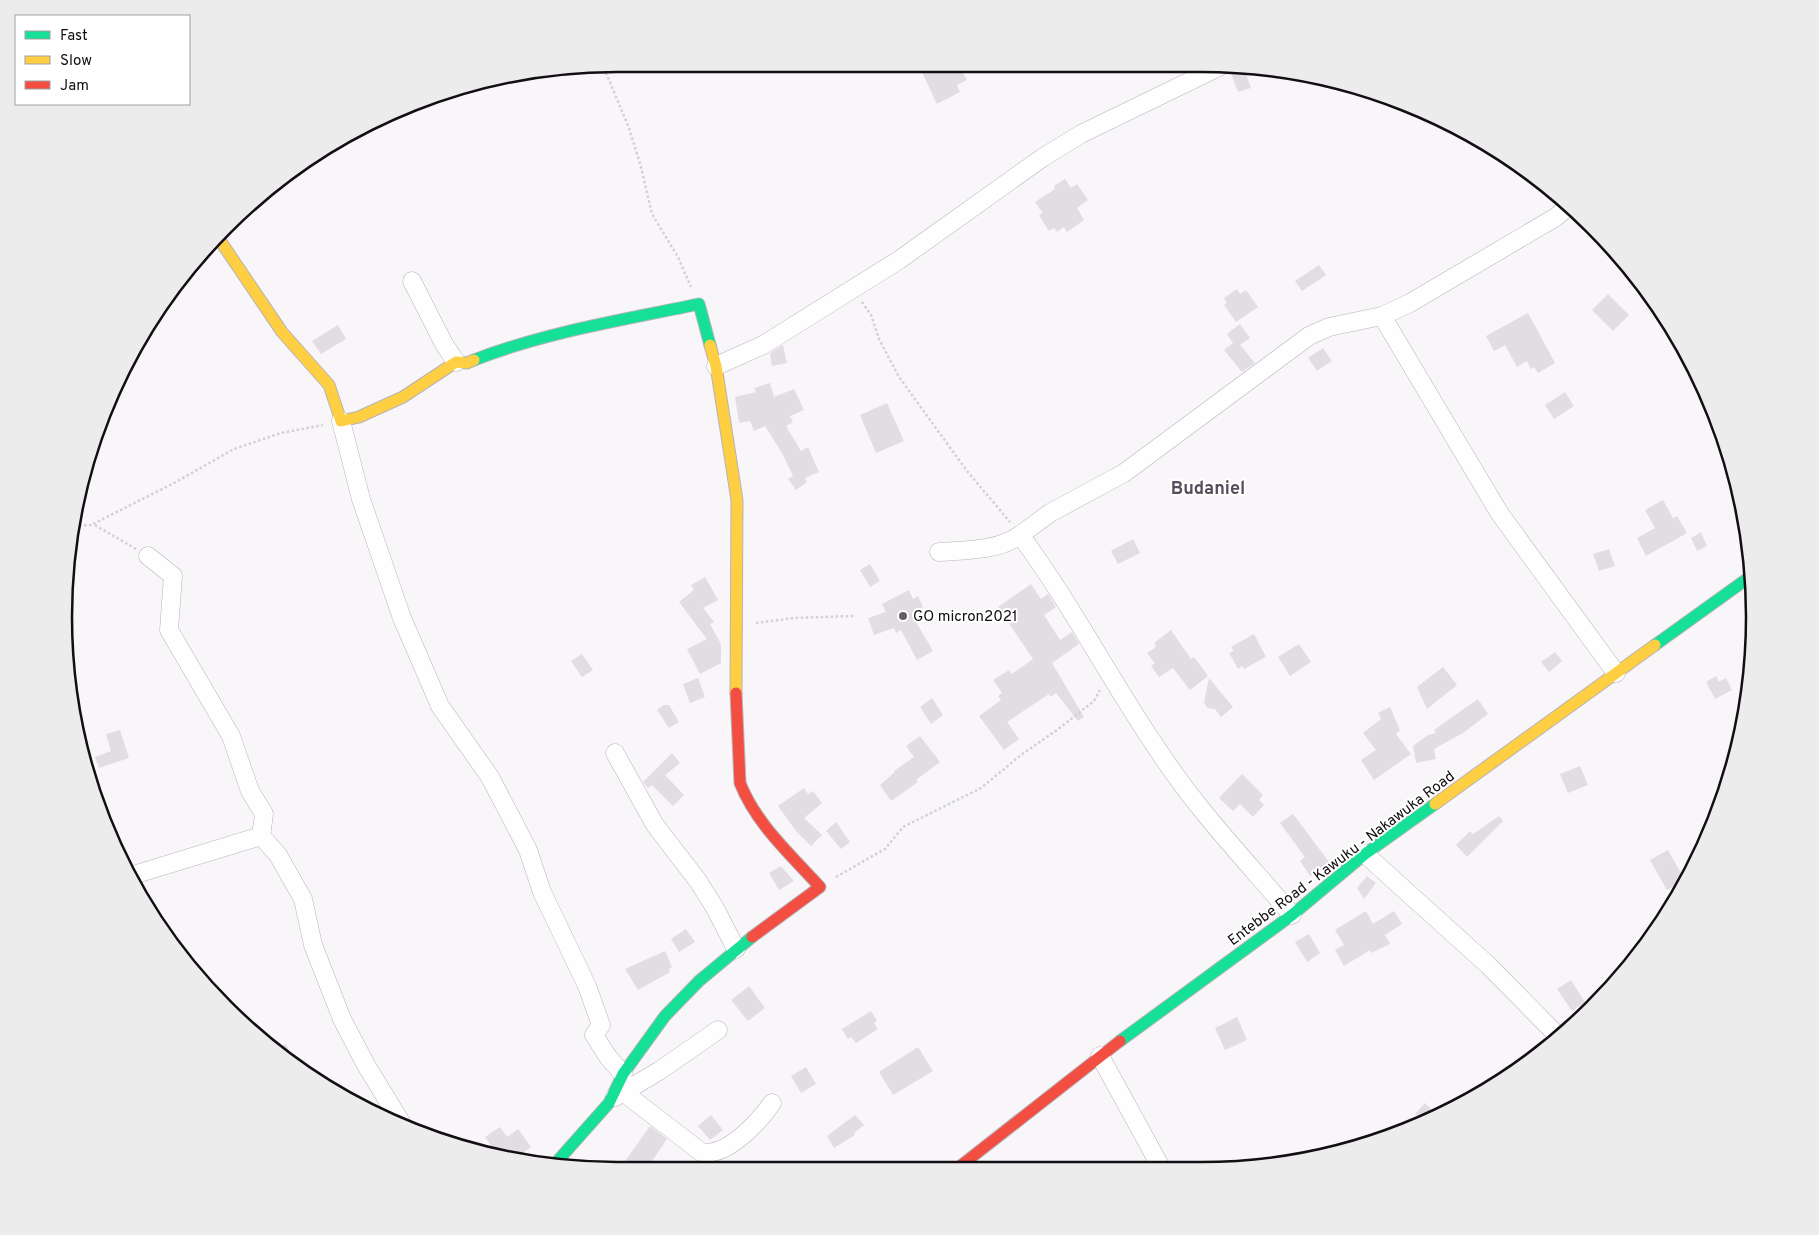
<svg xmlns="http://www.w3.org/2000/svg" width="1819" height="1235" font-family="Overpass,sans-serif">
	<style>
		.building { fill: #e1dde2 }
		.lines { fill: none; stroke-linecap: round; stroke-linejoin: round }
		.street-casing { stroke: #b7b3b9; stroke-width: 19 }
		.fast-casing { stroke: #b7b3b9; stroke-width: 13 }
		.slow-casing { stroke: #b7b3b9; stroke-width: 13 }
		.jam-casing { stroke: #b7b3b9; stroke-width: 13 }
		.path { stroke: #d2d1d2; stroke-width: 2.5; stroke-dasharray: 2.5 2.5; stroke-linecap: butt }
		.street { stroke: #fefefe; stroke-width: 18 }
		.fast { stroke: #16e098; stroke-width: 11 }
		.slow { stroke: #ffcf43; stroke-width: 11 }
		.jam { stroke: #f24e42; stroke-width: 11 }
		.poi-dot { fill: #645f64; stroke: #fff; stroke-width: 2 }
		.labels { text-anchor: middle; stroke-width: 4; stroke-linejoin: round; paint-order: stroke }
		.poi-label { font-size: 15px; fill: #130d14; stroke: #fff; text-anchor: start }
		.street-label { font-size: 15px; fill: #130d14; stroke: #fff }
		.quarter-label { font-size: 18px; font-weight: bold; fill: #584b5c; stroke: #fff }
		.rim { fill: none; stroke: #130d14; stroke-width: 2.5 }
	</style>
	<rect width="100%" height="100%" fill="#f9f6fa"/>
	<g class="building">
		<path d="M919,66H959L967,80L957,85L960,92L937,104Z"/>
		<path d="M1244,69L1251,88L1238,92L1231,74Z"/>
		<path d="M1065,179L1071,188L1077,184L1088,200L1077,208L1084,220L1067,232L1064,227L1057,232L1054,228L1049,231L1039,215L1043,213L1035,202L1055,189L1054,186Z"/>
		<path d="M1319,265L1326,275L1302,291L1295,281Z"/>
		<path d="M1237,289L1240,294L1246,290L1258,307L1236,322L1224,305L1227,303L1224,298Z"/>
		<path d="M1608,294L1629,315L1613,331L1592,310Z"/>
		<path d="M1528,313L1555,363L1538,373L1534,367L1531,369L1527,361L1517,367L1505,345L1494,351L1486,336Z"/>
		<path d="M1240,324L1250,338L1240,345L1255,363L1242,372L1224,350L1233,343L1227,334Z"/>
		<path d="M338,325L346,339L321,354L312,341Z"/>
		<path d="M783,345L787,363L772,366L770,353Z"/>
		<path d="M1323,348L1332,361L1317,371L1308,358Z"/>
		<path d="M770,383L774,397L794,389L804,410L790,416L793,422L786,426L801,451L808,447L819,472L805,478L807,482L796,490L788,479L793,476L782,453L765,426L754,431L750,421L739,423L735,397L756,392L754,388Z"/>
		<path d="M1565,392L1574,406L1554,419L1545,405Z"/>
		<path d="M887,403L904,441L876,453L860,415Z"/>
		<path d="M1663,500L1673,518L1677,516L1687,533L1646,556L1637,538L1655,528L1645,510Z"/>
		<path d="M1701,532L1707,546L1697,551L1691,538Z"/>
		<path d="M1133,539L1140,553L1118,564L1111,551Z"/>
		<path d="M1609,549L1615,566L1599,571L1593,554Z"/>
		<path d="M870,564L880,581L870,587L860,570Z"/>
		<path d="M705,577L718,600L703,608L714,622L710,624L721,644V663L700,674L687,649L707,639L679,602L694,590L691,585Z"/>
		<path d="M1031,584L1041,599L1048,594L1056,607L1044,615L1060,640L1072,632L1079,644L1052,663L1084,717L1078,721L1056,693L1050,697L1049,694L1007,722L1019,739L1004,750L979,716L1001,700L998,696L1002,693L993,680L1009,670L1012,674L1033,659L998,607Z"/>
		<path d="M909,590L913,599L918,596L923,607L915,611L920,620L916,622L933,651L917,660L901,630L896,633L894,628L874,635L868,618L886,612L882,604Z"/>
		<path d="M1171,630L1191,659L1194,657L1208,676L1190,690L1173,668L1159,677L1151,666L1155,663L1147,653L1156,647L1154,643Z"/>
		<path d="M1254,634L1266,657L1244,669L1242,666L1238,669L1229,653L1234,651L1231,647Z"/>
		<path d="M1299,644L1311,662L1290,676L1278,657Z"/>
		<path d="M1555,652L1562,661L1549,672L1541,662Z"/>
		<path d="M582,654L593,670L582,677L571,661Z"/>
		<path d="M1443,667L1457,685L1427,709L1417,687Z"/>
		<path d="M1716,676L1719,682L1726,678L1732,690L1715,699L1706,682Z"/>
		<path d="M698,678L705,697L690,703L683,684Z"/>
		<path d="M1209,678L1233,707L1221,717L1215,709L1207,708L1204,702Z"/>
		<path d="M932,698L943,715L931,724L920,707Z"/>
		<path d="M1478,699L1488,714L1463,733L1434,749L1436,759L1416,763L1413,746L1428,735L1436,733L1434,730Z"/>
		<path d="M664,705H669L679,722L669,728L657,710Z"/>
		<path d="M1390,707L1400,730L1396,734L1411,754L1374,780L1361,760L1376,750L1363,733L1381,719L1378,713Z"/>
		<path d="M120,730L129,758L99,768L95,757L111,751L106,734Z"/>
		<path d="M920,736L940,762L916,780L918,782L891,801L880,785L895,772L894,771L914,757L906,746Z"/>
		<path d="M672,753L680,763L665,775L684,795L673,806L652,785L648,788L643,782Z"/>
		<path d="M1580,766L1588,785L1568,793L1560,774Z"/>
		<path d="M1242,774L1263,795L1259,800L1264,805L1253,817L1240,804L1233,811L1219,798Z"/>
		<path d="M804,788L808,794L813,791L822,803L804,818L822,835L811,846L796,831L778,806Z"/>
		<path d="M1293,814L1329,862L1310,876L1300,861L1305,857L1280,823Z"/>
		<path d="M1499,816L1503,821L1467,857L1456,845L1470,831L1473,834Z"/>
		<path d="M836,822L850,842L841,849L826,831Z"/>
		<path d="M1668,850L1685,880L1667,890L1650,860Z"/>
		<path d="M781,866L794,881L779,890L769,873Z"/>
		<path d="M1367,876L1376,883L1364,899L1357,888Z"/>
		<path d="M1366,911L1373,924L1394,911L1402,924L1385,935L1390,944L1371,953L1370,950L1344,966L1335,950L1344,945L1335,930Z"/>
		<path d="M686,929L695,942L679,952L671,939Z"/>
		<path d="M1309,934L1320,953L1307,962L1295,942Z"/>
		<path d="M665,951L672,967L669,969L670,972L638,990L625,969Z"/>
		<path d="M1571,980L1585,1002L1572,1011L1557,989Z"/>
		<path d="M749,986L765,1008L748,1021L731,1000Z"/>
		<path d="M871,1011L877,1021L874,1023L878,1029L856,1043L851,1037L848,1039L842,1029Z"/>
		<path d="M1237,1017L1247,1040L1225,1050L1215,1028Z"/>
		<path d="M286,1044L296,1067L272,1050Z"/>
		<path d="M918,1047L933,1071L893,1095L879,1072Z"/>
		<path d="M806,1067L816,1084L801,1093L791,1076Z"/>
		<path d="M1425,1103L1438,1116L1424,1123L1415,1114Z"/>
		<path d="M711,1115L723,1130L710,1140L698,1126Z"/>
		<path d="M855,1115L864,1125L854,1133L855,1135L834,1148L827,1136Z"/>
		<path d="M650,1126L667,1139L645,1171H618Z"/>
		<path d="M500,1127L507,1137L518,1129L531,1147L520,1155L525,1162L510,1161L485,1152L492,1147L485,1137Z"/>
	</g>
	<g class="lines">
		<g class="street-casing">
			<g id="street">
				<path d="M412,281L444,344L456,362"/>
				<path d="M1382,316L1500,514L1616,673"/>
				<path d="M716,366L763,345L899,260L1042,158L1081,134L1221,66"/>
				<path d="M341,421L361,499L402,618L440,706L490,777L528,850L542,892L587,986L601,1025L594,1035L608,1057L623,1074"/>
				<path d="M1020,535L1050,513L1124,473L1309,336L1329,327L1382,316L1410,303L1556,217L1569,206"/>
				<path d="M939,552C966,550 998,551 1020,535C1073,606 1112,684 1162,756C1200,813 1248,863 1292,915"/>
				<path d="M148,556L173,576L169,630L231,736L250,791L264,814L261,836L278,855L303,899L313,945L342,1019L366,1065L402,1124"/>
				<path d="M615,753L655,825L698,881L715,908L736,949"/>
				<path d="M1365,854L1489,966L1559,1037"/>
				<path d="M130,876L261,836"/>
				<path d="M1100,1056L1163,1171"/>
				<path d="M623,1092L701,1152C726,1158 759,1122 772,1103"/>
				<path d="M615,1097L659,1071L718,1030"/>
			</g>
		</g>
		<g class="fast-casing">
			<g id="fast">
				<path d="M474,360C546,332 623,320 699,304L710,345"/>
				<path d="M1655,645L1751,576"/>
				<path d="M1120,1041L1292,915L1365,854L1435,804"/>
				<path d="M554,1165L609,1103L623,1074L665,1016L699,981L752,937"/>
			</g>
		</g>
		<g class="slow-casing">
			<g id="slow">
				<path d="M217,236L282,332L329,385L341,421L359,417L403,397L456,362L467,363L474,360"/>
				<path d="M710,345L716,366L737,500L736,693"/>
				<path d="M1435,804L1655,645"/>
			</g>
		</g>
		<g class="jam-casing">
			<g id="jam">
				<path d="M736,693L740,783C756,824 791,855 820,887L752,937"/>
				<path d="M954,1171L1120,1041"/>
			</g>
		</g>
		<g class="path">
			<path d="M604,68L629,128L641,167L652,214L678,257L691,287"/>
			<path d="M862,302L871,315L879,339L899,377L967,471L1010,522"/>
			<path d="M74,526L93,525"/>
			<path d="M136,549L93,524L174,483L234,449L281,433L323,425"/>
			<path d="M756,623L794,618L854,616"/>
			<path d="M836,877L885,849L903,827L981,788L1021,755L1057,730L1094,701L1100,690"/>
		</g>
		<use href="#street" class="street"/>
		<use href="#fast" class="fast"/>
		<use href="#slow" class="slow"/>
		<use href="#jam" class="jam"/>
	</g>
	<circle class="poi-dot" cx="903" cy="616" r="5"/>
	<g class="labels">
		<g class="poi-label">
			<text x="913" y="621">GO micron2021</text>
		</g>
		<g class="street-label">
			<text transform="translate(1341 858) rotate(-37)" y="5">Entebbe Road - Kawuku - Nakawuka Road</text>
		</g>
		<g class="quarter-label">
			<text x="1208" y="494">Budaniel</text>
		</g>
	</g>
	<path d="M0 0H1819V1235H0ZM617 72H1201A545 545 0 0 1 1746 617V617A545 545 0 0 1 1201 1162H617A545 545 0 0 1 72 617V617A545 545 0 0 1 617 72Z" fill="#ececec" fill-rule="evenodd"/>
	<path class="rim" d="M617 72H1201A545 545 0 0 1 1746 617V617A545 545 0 0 1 1201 1162H617A545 545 0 0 1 72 617V617A545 545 0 0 1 617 72Z"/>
	<rect x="15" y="15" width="175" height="90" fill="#ffffff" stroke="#a19ea1"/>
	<rect x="25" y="31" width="25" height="8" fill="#16e098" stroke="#a19ea1"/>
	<text x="60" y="40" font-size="15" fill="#130d14">Fast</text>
	<rect x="25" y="56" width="25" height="8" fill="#ffcf43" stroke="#a19ea1"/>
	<text x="60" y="65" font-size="15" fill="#130d14">Slow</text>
	<rect x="25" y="81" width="25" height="8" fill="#f24e42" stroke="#a19ea1"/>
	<text x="60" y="90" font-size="15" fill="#130d14">Jam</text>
</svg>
